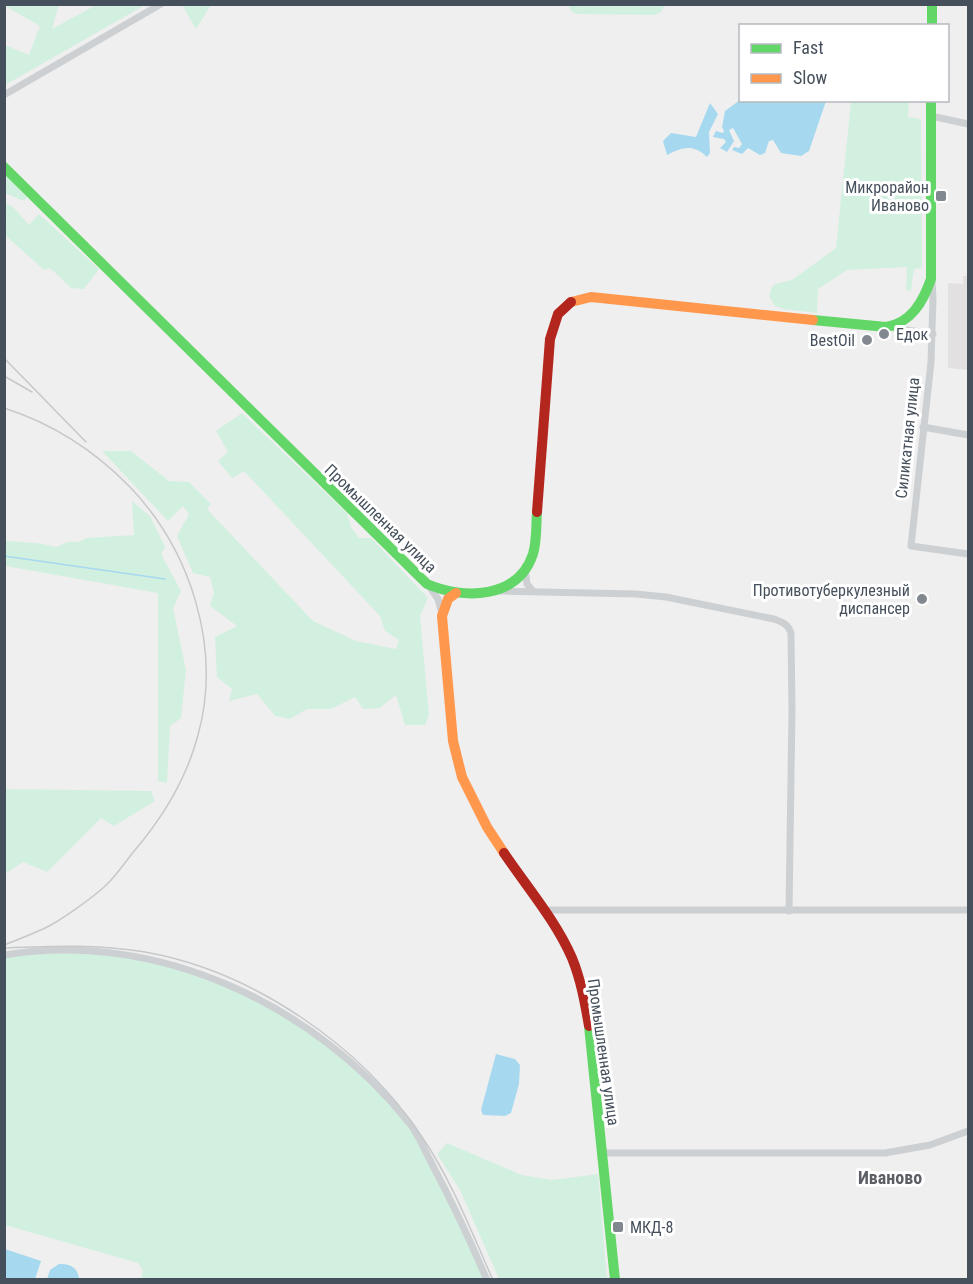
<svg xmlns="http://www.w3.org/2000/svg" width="973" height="1284" font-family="'Roboto Condensed',sans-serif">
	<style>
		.education { fill: #e2e0e1 }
		.green { fill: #d2f0e0 }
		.water { fill: #a6d9ef }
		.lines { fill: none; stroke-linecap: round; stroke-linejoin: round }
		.stream { stroke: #a6d9ef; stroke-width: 1.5 }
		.street { stroke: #cdd0d3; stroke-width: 7 }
		.fast { stroke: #63d668; stroke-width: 10 }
		.slow { stroke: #ff974d; stroke-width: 10 }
		.jam { stroke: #b3261e; stroke-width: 10 }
		.rail { stroke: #c6c8ca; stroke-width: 1.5 }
		.poi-dot { fill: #82888f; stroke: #fff; stroke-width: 2 }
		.labels { text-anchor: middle; stroke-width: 6; stroke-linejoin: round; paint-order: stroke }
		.poi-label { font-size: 16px; fill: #46505c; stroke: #fff; text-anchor: end }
		.street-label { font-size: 16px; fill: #46505c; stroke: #fff }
		.neighbourhood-label { font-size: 18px; font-weight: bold; fill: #5b5e64; stroke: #fff }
	</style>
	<rect width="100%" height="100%" fill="#f0efef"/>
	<path class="education" d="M963,276H968V370L948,368V283L963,284Z"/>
	<g class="green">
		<path d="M5,4L59,5L52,29L96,5H145L5,85V45L29,55L40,26L5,6Z"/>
		<path d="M182,5H211L196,29Z"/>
		<path d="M568,5H665L661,12L654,15L577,14L572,12Z"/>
		<path d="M851,101H909L908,117L921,119L922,268L914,269L911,291L906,290L907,267L847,270L818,289L817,313L783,309L775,306L769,296L772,287L775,284L792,280L836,248Z"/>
		<path d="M4,174L27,197L24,201L5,193Z"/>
		<path d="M5,203L13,207L29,225L39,214L99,269L84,289L71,288L50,268L44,270L5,235V224L7,217L5,216Z"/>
		<path d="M242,413L347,513L351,527L359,538H371L428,598L420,616L429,715L425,725H405L396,695L380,708L363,709L355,697L331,709H307L290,719L275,716L257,694L229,701L232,689L217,677L215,637L237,626L210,606L214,593L210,577L193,573L177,536L189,514L183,506L168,521L102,451H131L169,481L189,482L211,504L207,509L313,621L356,641L396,649L399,640L385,631L380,616L244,471L232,478L218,461L228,452L216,431Z"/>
		<path d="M132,501L150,516L165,547L161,554L181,591L173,608L186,670L181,718L170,726L167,783L158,781V593L5,566V541L37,543L57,547L67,542H78L87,538L134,535Z"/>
		<path d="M5,789L151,791L155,801L114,826L101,818L47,872L23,862L5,874Z"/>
		<path d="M55,950L119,954L179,967L254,996L348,1059L412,1126L487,1279H141L143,1271L138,1263L5,1225V955Z"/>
		<path d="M447,1143L522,1175L552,1180L598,1174L607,1279H499L460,1190L437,1154Z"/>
	</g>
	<g class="water">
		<path d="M740,100L826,101L809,151L801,156L781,153L773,140L769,141L765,153L760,155L748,148L742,154L732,150L734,147L739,148L742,144L733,128L729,130L734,141L727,152L720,148L726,142L724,139L713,137L716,131L723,133L724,131L722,127L725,111Z"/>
		<path d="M710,103L718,114L709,132L710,153L707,157C693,144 683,147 667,155L663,141L671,133L696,137Z"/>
		<path d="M496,1054L515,1059L520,1065L519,1084L511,1113L505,1116L483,1115L481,1110Z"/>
		<path d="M5,1249L41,1261L35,1279H5Z"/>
		<path d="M59,1264C70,1263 78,1268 79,1279H47L50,1270Z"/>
	</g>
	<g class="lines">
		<path class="stream" d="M4,556L165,579"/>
		<g class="street">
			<path d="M4,95L161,4"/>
			<path d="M931,116L968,124"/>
			<path d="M932,281L933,298L931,362L911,546L968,554"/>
			<path d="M894,328L933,334"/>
			<path d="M923,427L968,435"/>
			<path d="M525,569L527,584L533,591"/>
			<path d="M429,586L438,599L442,614"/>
			<path d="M501,591L636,594L666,597L774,619C782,622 788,624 791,633L792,710L789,911"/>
			<path d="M544,910H968"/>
			<path d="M4,955C157,929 317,1006 410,1124C419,1136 425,1151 432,1164C452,1202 470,1240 487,1280"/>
			<path d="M602,1153H885L930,1145L968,1131"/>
		</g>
		<g class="fast">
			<path d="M932,4V26"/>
			<path d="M4,167L427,584C464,600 518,599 533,554C537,541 536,525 537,512"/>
			<path d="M813,320L886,327C911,323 923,302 931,279V100"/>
			<path d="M589,1026L615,1280"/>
		</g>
		<g class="slow">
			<path d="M571,302L591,297L813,320"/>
			<path d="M456,593L448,599L442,616L453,741L462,777L487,827L504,853"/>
		</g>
		<g class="jam">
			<path d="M537,512L550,339L558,314L571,302"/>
			<path d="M504,853C527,887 556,921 572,958C581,980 585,1003 589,1026"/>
		</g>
		<g class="rail">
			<path d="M4,358L86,442"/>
			<path d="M4,376L32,392"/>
			<path d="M4,408C54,424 94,450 130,487C191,551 222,648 198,735C187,777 163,817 135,850C125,862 115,878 103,888C89,900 59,922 43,929C30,935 17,940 4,945"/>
			<path d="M4,948C52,946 98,944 145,952C253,971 362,1046 422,1137C452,1181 471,1231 493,1280"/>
		</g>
	</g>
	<g class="poi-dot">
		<rect x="935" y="190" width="12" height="12" rx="3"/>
		<circle cx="884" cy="334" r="6"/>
		<circle cx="867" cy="340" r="6"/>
		<circle cx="922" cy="599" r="6"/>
		<rect x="612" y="1221" width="12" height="12" rx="3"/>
	</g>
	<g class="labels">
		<g class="poi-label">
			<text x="929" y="193">Микрорайон<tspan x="929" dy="18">Иваново</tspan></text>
			<text x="896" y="340" text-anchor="start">Едок</text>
			<text x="855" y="346">BestOil</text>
			<text x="910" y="596">Противотуберкулезный<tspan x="910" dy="18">диспансер</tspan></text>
			<text x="630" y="1233" text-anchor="start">МКД-8</text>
		</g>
		<g class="street-label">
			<text transform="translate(907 438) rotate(-84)" y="6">Силикатная улица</text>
			<text transform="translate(381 518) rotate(44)" y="6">Промышленная улица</text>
			<text transform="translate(604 1052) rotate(82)" y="6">Промышленная улица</text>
		</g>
		<g class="neighbourhood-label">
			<text x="890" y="1184">Иваново</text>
		</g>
	</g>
	<rect width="973" height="1284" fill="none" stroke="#46505c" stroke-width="12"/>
	<rect x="739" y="24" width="210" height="78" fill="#ffffff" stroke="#b5b9be" stroke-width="1.5"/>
	<rect x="751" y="44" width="30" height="9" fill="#63d668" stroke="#b5b9be" stroke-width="1.5"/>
	<text x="793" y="54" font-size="18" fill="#46505c">Fast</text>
	<rect x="751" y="74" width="30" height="9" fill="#ff974d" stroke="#b5b9be" stroke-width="1.5"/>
	<text x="793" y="84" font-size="18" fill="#46505c">Slow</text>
</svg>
